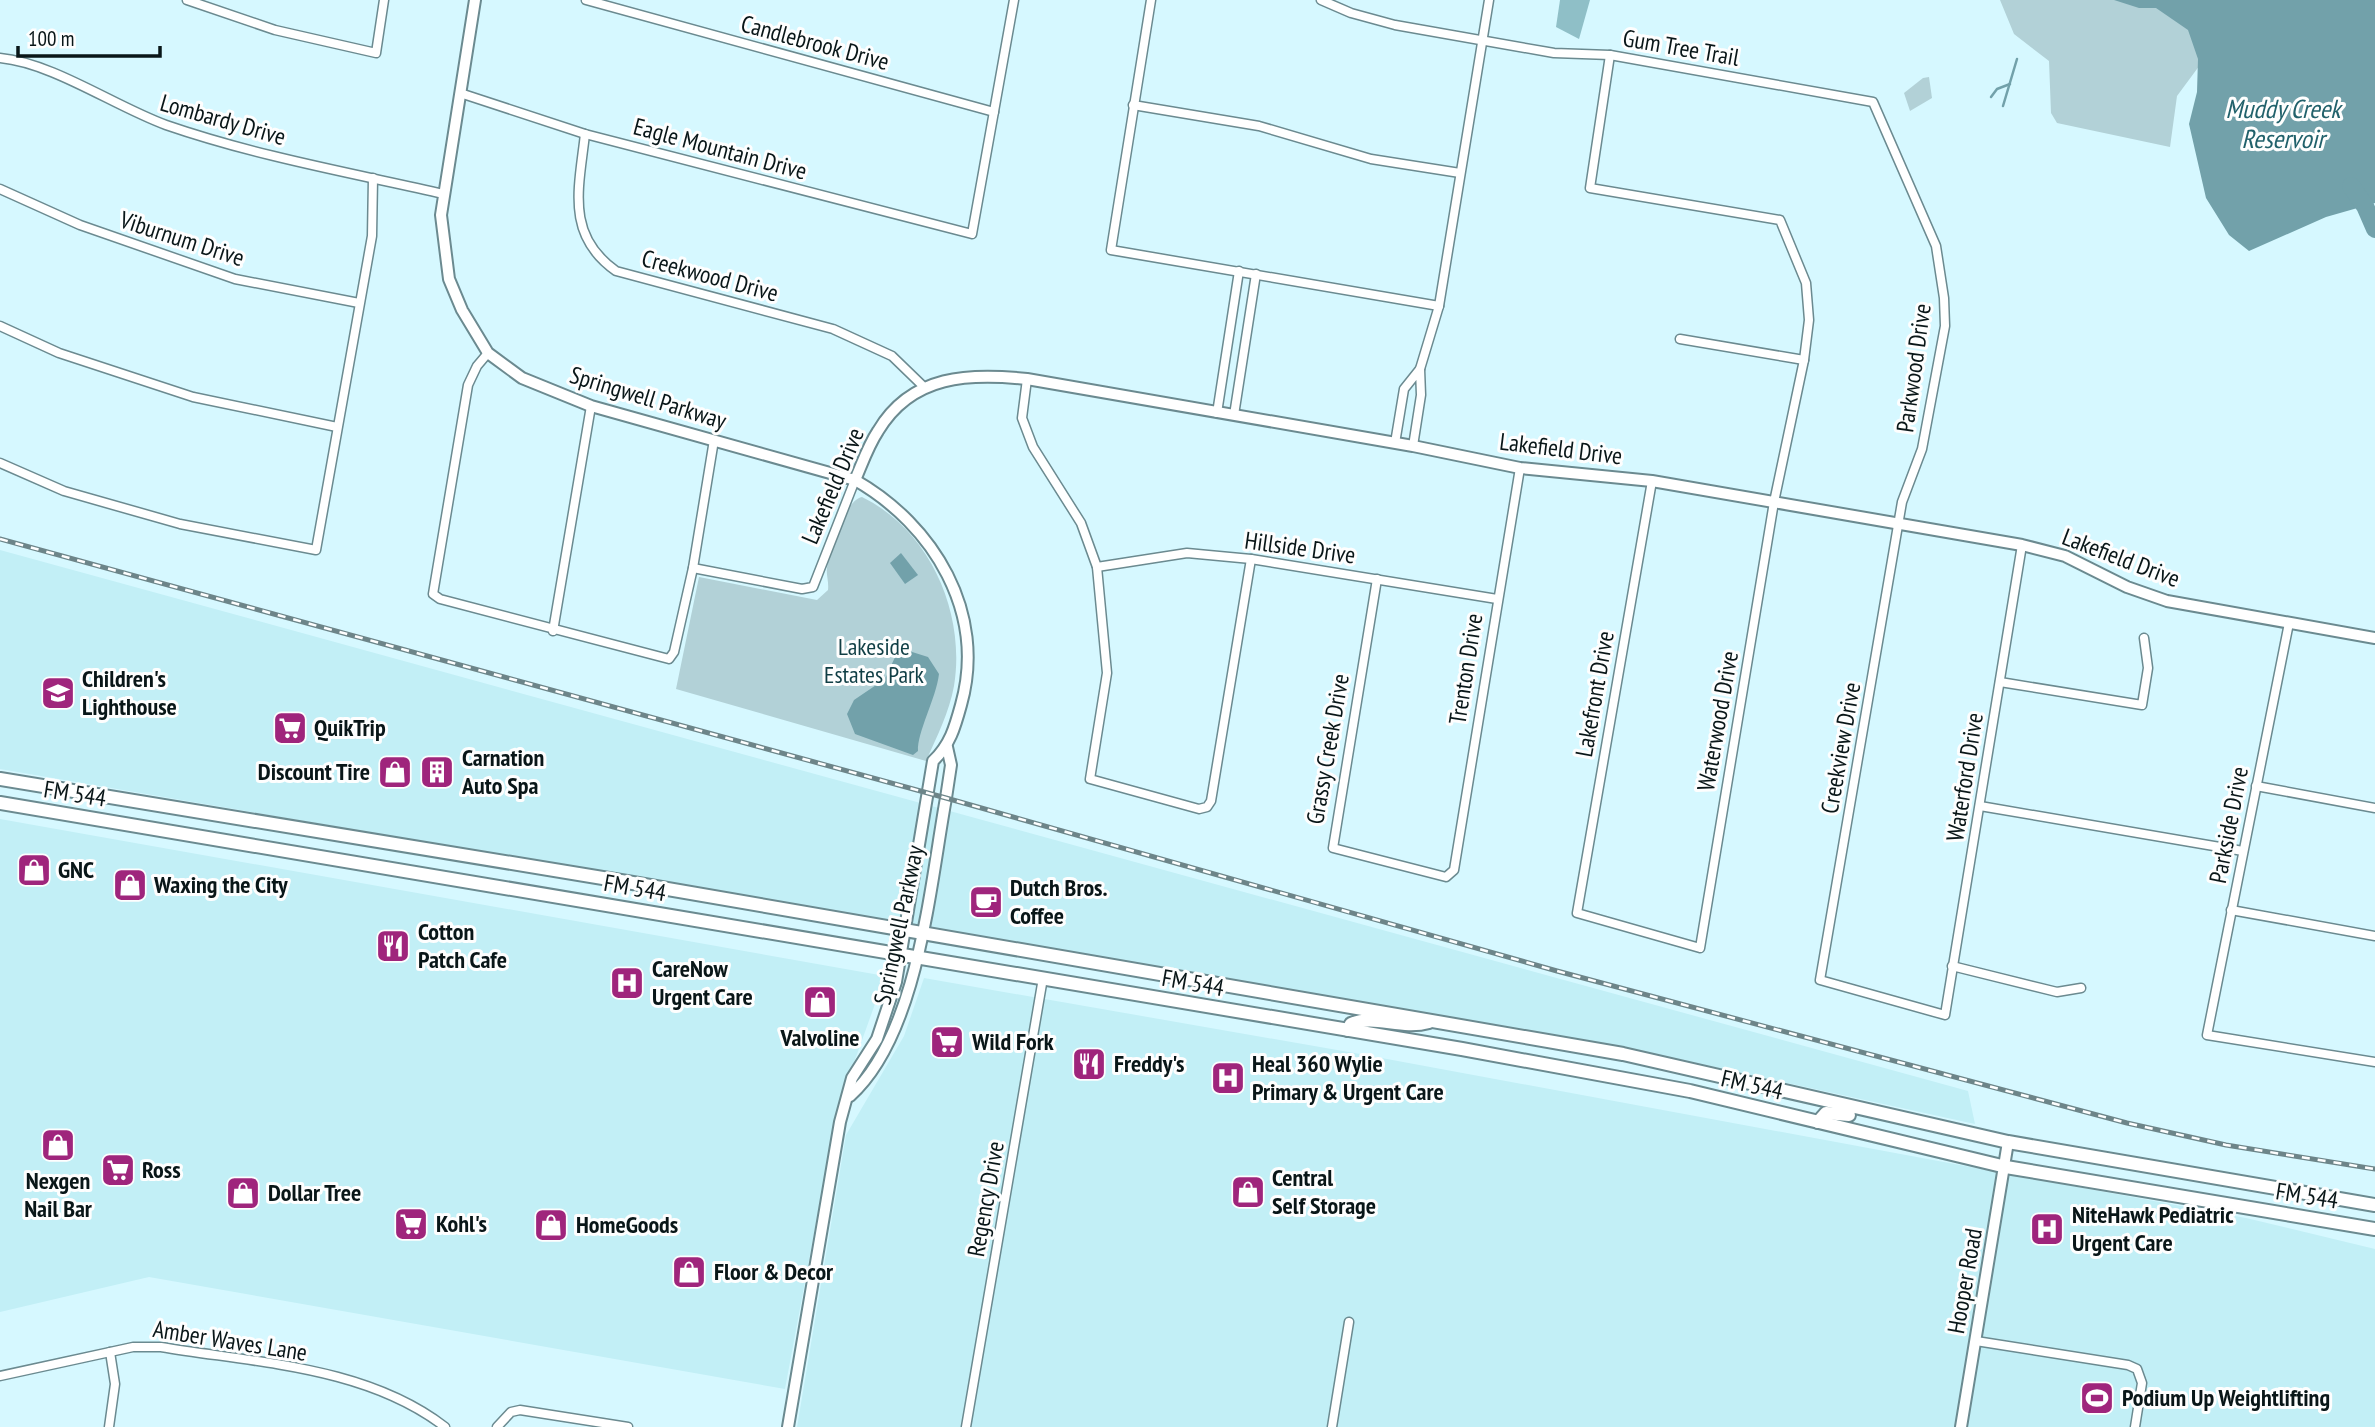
<svg xmlns="http://www.w3.org/2000/svg" width="2375" height="1427" font-family="'PT Sans Narrow',sans-serif">
	<style>
		.built { fill: #c2eff6 }
		.green { fill: #b2d1d7 }
		.forest { fill: #8fbfc7 }
		.water { fill: #72a1aa }
		.lines { fill: none; stroke-linecap: round; stroke-linejoin: round }
		.stream { stroke: #72a1aa; stroke-width: 2.5 }
		.river { stroke: #72a1aa; stroke-width: 18 }
		.street-casing { stroke: #6b8a90; stroke-width: 11 }
		.secondary-casing { stroke: #6b8a90; stroke-width: 14 }
		.primary-casing { stroke: #6b8a90; stroke-width: 16 }
		.street { stroke: #fff; stroke-width: 8 }
		.secondary { stroke: #fff; stroke-width: 10 }
		.primary { stroke: #fff; stroke-width: 12 }
		.rail-casing { stroke: #6d8589; stroke-width: 5 }
		.rail { stroke: #fefefe; stroke-width: 2.5; stroke-dasharray: 8; stroke-linecap: butt }
		.labels { text-anchor: middle; stroke-width: 6; stroke-linejoin: round; paint-order: stroke }
		.street-label { font-size: 24px; fill: #091618; stroke: #fefefe }
		.park-label { font-size: 24px; fill: #103e45; stroke: #fefefe }
		.poi-label { font-size: 24px; font-weight: bold; fill: #091618; stroke: #fefefe; text-anchor: start }
		.water-label { font-size: 26px; font-style: italic; fill: #21616b; stroke: #fefefe }
	</style>
	<rect width="100%" height="100%" fill="#d6f8ff"/>
	<g class="built">
		<path d="M0,550L1968,1091L1975,1124L1609,1044L0,769Z"/>
		<path d="M0,819L885,976L837,1110L785,1389L149,1277L0,1312Z"/>
		<path d="M924,978L1360,1054L2246,1218L2375,1249V1427H797L846,1135L904,1036Z"/>
	</g>
	<g class="green">
		<path d="M2000,0H2248L2177,96L2170,147L2057,123L2051,113L2049,61L2014,34Z"/>
		<path d="M1929,77L1932,98L1910,111L1904,93L1923,78Z"/>
		<path d="M862,497C930,530 966,613 954,686C949,713 937,736 926,761L676,689L699,577L817,600L828,590C829,582 826,575 827,568C830,550 844,501 862,497Z"/>
	</g>
	<path class="forest" d="M1560,0H1590L1579,39L1556,27Z"/>
	<g class="water">
		<path d="M2114,0H2375V203L2326,217L2249,251L2229,235L2206,198L2189,124L2197,92L2198,59L2188,30L2156,8H2139Z"/>
		<path d="M901,553L918,575L905,584L890,563Z"/>
		<path d="M909,651L928,657L939,674C936,699 917,732 918,751L913,755L855,734L847,714L854,700L885,679L896,655Z"/>
	</g>
	<g class="lines">
		<g class="stream">
			<path d="M1991,97L1997,89L2010,84"/>
			<path d="M2003,106L2017,59"/>
		</g>
		<path class="river" d="M2351,186L2365,206L2375,229"/>
		<g class="street-casing">
			<g id="street">
				<path d="M187,0L275,30L376,53L384,0"/>
				<path d="M586,0L994,112"/>
				<path d="M1151,0L1111,250L1439,306"/>
				<path d="M1321,0L1351,13L1395,25L1554,53L1610,55L1873,102L1936,246L1944,298L1945,326L1922,449L1902,502L1820,980L1945,1015L2022,545"/>
				<path d="M1610,55L1590,188L1780,220L1806,283L1809,320L1804,360L1774,502L1700,948L1577,913L1652,481"/>
				<path d="M0,58C53,63 114,106 166,125C256,156 351,173 444,194"/>
				<path d="M460,93L585,134L972,234L1014,0"/>
				<path d="M1133,105L1259,126L1371,159L1460,173"/>
				<path d="M585,134C579,188 565,235 616,271L833,329L892,356L924,387"/>
				<path d="M0,189L80,225L235,279L359,303"/>
				<path d="M0,326L59,353L193,397L337,427"/>
				<path d="M1680,339L1804,360"/>
				<path d="M488,353L477,366L468,385L433,594L440,599L669,659L674,652L693,568L714,440"/>
				<path d="M1420,369L1439,306L1489,0"/>
				<path d="M1027,379L1022,418L1033,447L1081,523L1097,567L1107,673L1090,779L1199,809L1207,807L1211,801L1251,559"/>
				<path d="M1217,413L1239,271"/>
				<path d="M1234,415L1256,274"/>
				<path d="M1395,443L1404,389L1420,369L1421,395L1413,446"/>
				<path d="M0,463L64,491L180,524L316,550L372,236L373,178"/>
				<path d="M1097,567L1187,553L1251,559L1497,599"/>
				<path d="M693,568L802,589L813,587L855,480"/>
				<path d="M1377,579L1333,848L1446,877L1454,870L1520,468"/>
				<path d="M2289,623L2207,1035L2375,1062"/>
				<path d="M553,631L591,406"/>
				<path d="M2000,682L2142,705L2148,668L2144,638"/>
				<path d="M2256,786L2375,808"/>
				<path d="M1980,806L2243,851"/>
				<path d="M2231,910L2375,936"/>
				<path d="M1952,966L2057,992L2081,988"/>
				<path d="M1976,1341L2128,1365L2137,1369L2142,1383L2135,1427"/>
				<path d="M0,1376L133,1347H161C256,1363 366,1366 445,1427"/>
				<path d="M109,1427L115,1384L110,1352"/>
				<path d="M497,1427L511,1412L520,1410L628,1427"/>
				<path d="M966,1427L1043,978"/>
				<path d="M1332,1427L1349,1322"/>
			</g>
		</g>
		<g class="secondary-casing">
			<g id="secondary">
				<path d="M475,0L441,215L449,279L462,310L488,353L522,378L591,406L855,480C934,525 987,613 961,705C955,727 950,745 933,761L896,982L877,1039L852,1078L840,1122L788,1427"/>
				<path d="M855,480C862,464 868,446 878,431C912,374 970,373 1027,379L1413,446L1520,468L1652,481L2022,545L2065,556L2127,587L2167,601L2375,638"/>
				<path d="M850,1096C918,1035 930,886 946,798L951,765L947,747"/>
				<path d="M1961,1427L2008,1142"/>
			</g>
		</g>
		<g class="primary-casing">
			<g id="primary">
				<path d="M0,779L627,882L1623,1054L2008,1142L2375,1205"/>
				<path d="M0,803L1462,1049L1690,1091L2006,1167L2375,1229"/>
				<path d="M1348,1030L1351,1024C1375,1014 1401,1030 1429,1022"/>
				<path d="M1818,1122L1826,1113L1849,1115"/>
			</g>
		</g>
		<use href="#street" class="street"/>
		<use href="#secondary" class="secondary"/>
		<use href="#primary" class="primary"/>
		<g class="rail-casing">
			<path id="rail" d="M0,539L946,798L1557,971L2127,1123L2226,1145L2375,1169"/>
		</g>
		<use href="#rail" class="rail"/>
	</g>
	<defs>
		<g id="school-square" transform="scale(1.75)"><rect x="-9" y="-9" width="18" height="18" rx="4" fill="#9f257c" stroke="#fefefe"/><path d="M0-5L7-2L0 1L-7-2ZM-4 1L0 2.5L4 1V4Q0 6-4 4Z" fill="#fff"/></g>
		<g id="supermarket-square" transform="scale(1.75)"><rect x="-9" y="-9" width="18" height="18" rx="4" fill="#9f257c" stroke="#fefefe"/><path d="M-6-5.5h2.5l.6 2H6L4.5 2H-2.5L-4.4-4H-6ZM-1.5 3.2a1.3 1.3 0 1 0 .1 0ZM3 3.2a1.3 1.3 0 1 0 .1 0Z" fill="#fff"/></g>
		<g id="shop-square" transform="scale(1.75)"><rect x="-9" y="-9" width="18" height="18" rx="4" fill="#9f257c" stroke="#fefefe"/><path d="M-5-2.5h2.3a2.7 3.5 0 0 1 5.4 0H5L5.5 6h-11ZM-1.5-2.5h3a1.5 2.3 0 0 0-3 0Z" fill="#fff"/></g>
		<g id="building-square" transform="scale(1.75)"><rect x="-9" y="-9" width="18" height="18" rx="4" fill="#9f257c" stroke="#fefefe"/><path d="M-4-6H4V6H1V3H-1V6H-4ZM-2.5-4.3h1.7v1.8h-1.7ZM.8-4.3h1.7v1.8H.8ZM-2.5-1h1.7V.8h-1.7ZM.8-1h1.7V.8H.8Z" fill="#fff"/></g>
		<g id="cafe-square" transform="scale(1.75)"><rect x="-9" y="-9" width="18" height="18" rx="4" fill="#9f257c" stroke="#fefefe"/><path d="M-5.5-4.5H6V0H3Q3 3.5 0 3.5H-2.5Q-5.5 3.5-5.5 0ZM3-3.2v2h1.7v-2ZM-6 4.5H4V6H-6Z" fill="#fff"/></g>
		<g id="restaurant-square" transform="scale(1.75)"><rect x="-9" y="-9" width="18" height="18" rx="4" fill="#9f257c" stroke="#fefefe"/><path d="M-5-6h1v4h1v-4h1v4h1v-4h1v5L-1.5 .5V6h-2V.5L-5-1ZM5-6V6H3V1.5H1.5Q1.5-4 5-6Z" fill="#fff"/></g>
		<g id="hospital-square" transform="scale(1.75)"><rect x="-9" y="-9" width="18" height="18" rx="4" fill="#9f257c" stroke="#fefefe"/><path d="M-5-5h3v3.5h4V-5h3V5h-3V1.5h-4V5h-3Z" fill="#fff"/></g>
		<g id="stadium-square" transform="scale(1.75)"><rect x="-9" y="-9" width="18" height="18" rx="4" fill="#9f257c" stroke="#fefefe"/><path d="M0-5a6.5 5 0 1 0 0 10a6.5 5 0 1 0 0-10ZM-3.5-1.8h7v3.6h-7Z" fill="#fff"/></g>
	</defs>
	<g fill-rule="evenodd">
		<use href="#school-square" x="58" y="693"/>
		<use href="#supermarket-square" x="290" y="728"/>
		<use href="#shop-square" x="395" y="772"/>
		<use href="#building-square" x="437" y="772"/>
		<use href="#shop-square" x="34" y="870"/>
		<use href="#shop-square" x="130" y="885"/>
		<use href="#cafe-square" x="986" y="902"/>
		<use href="#restaurant-square" x="393" y="946"/>
		<use href="#hospital-square" x="627" y="983"/>
		<use href="#shop-square" x="820" y="1002"/>
		<use href="#supermarket-square" x="947" y="1042"/>
		<use href="#restaurant-square" x="1089" y="1064"/>
		<use href="#hospital-square" x="1228" y="1078"/>
		<use href="#shop-square" x="58" y="1145"/>
		<use href="#supermarket-square" x="118" y="1170"/>
		<use href="#shop-square" x="1248" y="1192"/>
		<use href="#shop-square" x="243" y="1193"/>
		<use href="#supermarket-square" x="411" y="1224"/>
		<use href="#shop-square" x="551" y="1225"/>
		<use href="#hospital-square" x="2047" y="1229"/>
		<use href="#shop-square" x="689" y="1272"/>
		<use href="#stadium-square" x="2097" y="1398"/>
	</g>
	<g class="labels">
		<g class="street-label">
			<text transform="translate(815 43) rotate(15)" y="8">Candlebrook Drive</text>
			<text transform="translate(1681 48) rotate(10)" y="8">Gum Tree Trail</text>
			<text transform="translate(223 120) rotate(16)" y="8">Lombardy Drive</text>
			<text transform="translate(720 149) rotate(15)" y="8">Eagle Mountain Drive</text>
			<text transform="translate(182 239) rotate(18)" y="8">Viburnum Drive</text>
			<text transform="translate(710 276) rotate(15)" y="8">Creekwood Drive</text>
			<text transform="translate(1914 368) rotate(-82)" y="8">Parkwood Drive</text>
			<text transform="translate(648 398) rotate(17)" y="8">Springwell Parkway</text>
			<text transform="translate(1561 449) rotate(7)" y="8">Lakefield Drive</text>
			<text transform="translate(833 486) rotate(-67)" y="8">Lakefield Drive</text>
			<text transform="translate(1300 548) rotate(8)" y="8">Hillside Drive</text>
			<text transform="translate(2121 558) rotate(21)" y="8">Lakefield Drive</text>
			<text transform="translate(1466 669) rotate(-81)" y="8">Trenton Drive</text>
			<text transform="translate(1595 694) rotate(-80)" y="8">Lakefront Drive</text>
			<text transform="translate(1718 721) rotate(-80)" y="8">Waterwood Drive</text>
			<text transform="translate(1841 748) rotate(-80)" y="8">Creekview Drive</text>
			<text transform="translate(1328 749) rotate(-80)" y="8">Grassy Creek Drive</text>
			<text transform="translate(1965 777) rotate(-81)" y="8">Waterford Drive</text>
			<text transform="translate(75 794) rotate(9)" y="8">FM 544</text>
			<text transform="translate(2229 825) rotate(-79)" y="8">Parkside Drive</text>
			<text transform="translate(635 888) rotate(10)" y="8">FM 544</text>
			<text transform="translate(899 925) rotate(-78)" y="8">Springwell Parkway</text>
			<text transform="translate(1193 983) rotate(10)" y="8">FM 544</text>
			<text transform="translate(1752 1085) rotate(13)" y="8">FM 544</text>
			<text transform="translate(2307 1196) rotate(9)" y="8">FM 544</text>
			<text transform="translate(986 1199) rotate(-80)" y="8">Regency Drive</text>
			<text transform="translate(1965 1281) rotate(-80)" y="8">Hooper Road</text>
			<text transform="translate(230 1341) rotate(9)" y="8">Amber Waves Lane</text>
		</g>
		<g class="park-label">
			<text x="874" y="655">Lakeside<tspan x="874" dy="28">Estates Park</tspan></text>
		</g>
		<g class="poi-label">
			<text x="82" y="687">Children's<tspan x="82" dy="28">Lighthouse</tspan></text>
			<text x="314" y="736">QuikTrip</text>
			<text x="462" y="766">Carnation<tspan x="462" dy="28">Auto Spa</tspan></text>
			<text x="370" y="780" text-anchor="end">Discount Tire</text>
			<text x="58" y="878">GNC</text>
			<text x="154" y="893">Waxing the City</text>
			<text x="1010" y="896">Dutch Bros.<tspan x="1010" dy="28">Coffee</tspan></text>
			<text x="418" y="940">Cotton<tspan x="418" dy="28">Patch Cafe</tspan></text>
			<text x="652" y="977">CareNow<tspan x="652" dy="28">Urgent Care</tspan></text>
			<text x="820" y="1046" text-anchor="middle">Valvoline</text>
			<text x="972" y="1050">Wild Fork</text>
			<text x="1114" y="1072">Freddy's</text>
			<text x="1252" y="1072">Heal 360 Wylie<tspan x="1252" dy="28">Primary &amp; Urgent Care</tspan></text>
			<text x="142" y="1178">Ross</text>
			<text x="1272" y="1186">Central<tspan x="1272" dy="28">Self Storage</tspan></text>
			<text x="58" y="1189" text-anchor="middle">Nexgen<tspan x="58" dy="28">Nail Bar</tspan></text>
			<text x="268" y="1201">Dollar Tree</text>
			<text x="2072" y="1223">NiteHawk Pediatric<tspan x="2072" dy="28">Urgent Care</tspan></text>
			<text x="436" y="1232">Kohl's</text>
			<text x="576" y="1233">HomeGoods</text>
			<text x="714" y="1280">Floor &amp; Decor</text>
			<text x="2122" y="1406">Podium Up Weightlifting</text>
		</g>
		<g class="water-label">
			<text x="2283" y="118">Muddy Creek<tspan x="2283" dy="30">Reservoir</tspan></text>
		</g>
	</g>
	<path d="M18 46v10h142v-10" fill="none" stroke="#091618" stroke-width="3.5"/>
	<text x="28" y="46" font-size="21" fill="#091618" stroke="#fefefe" stroke-width="5" paint-order="stroke">100 m</text>
</svg>
